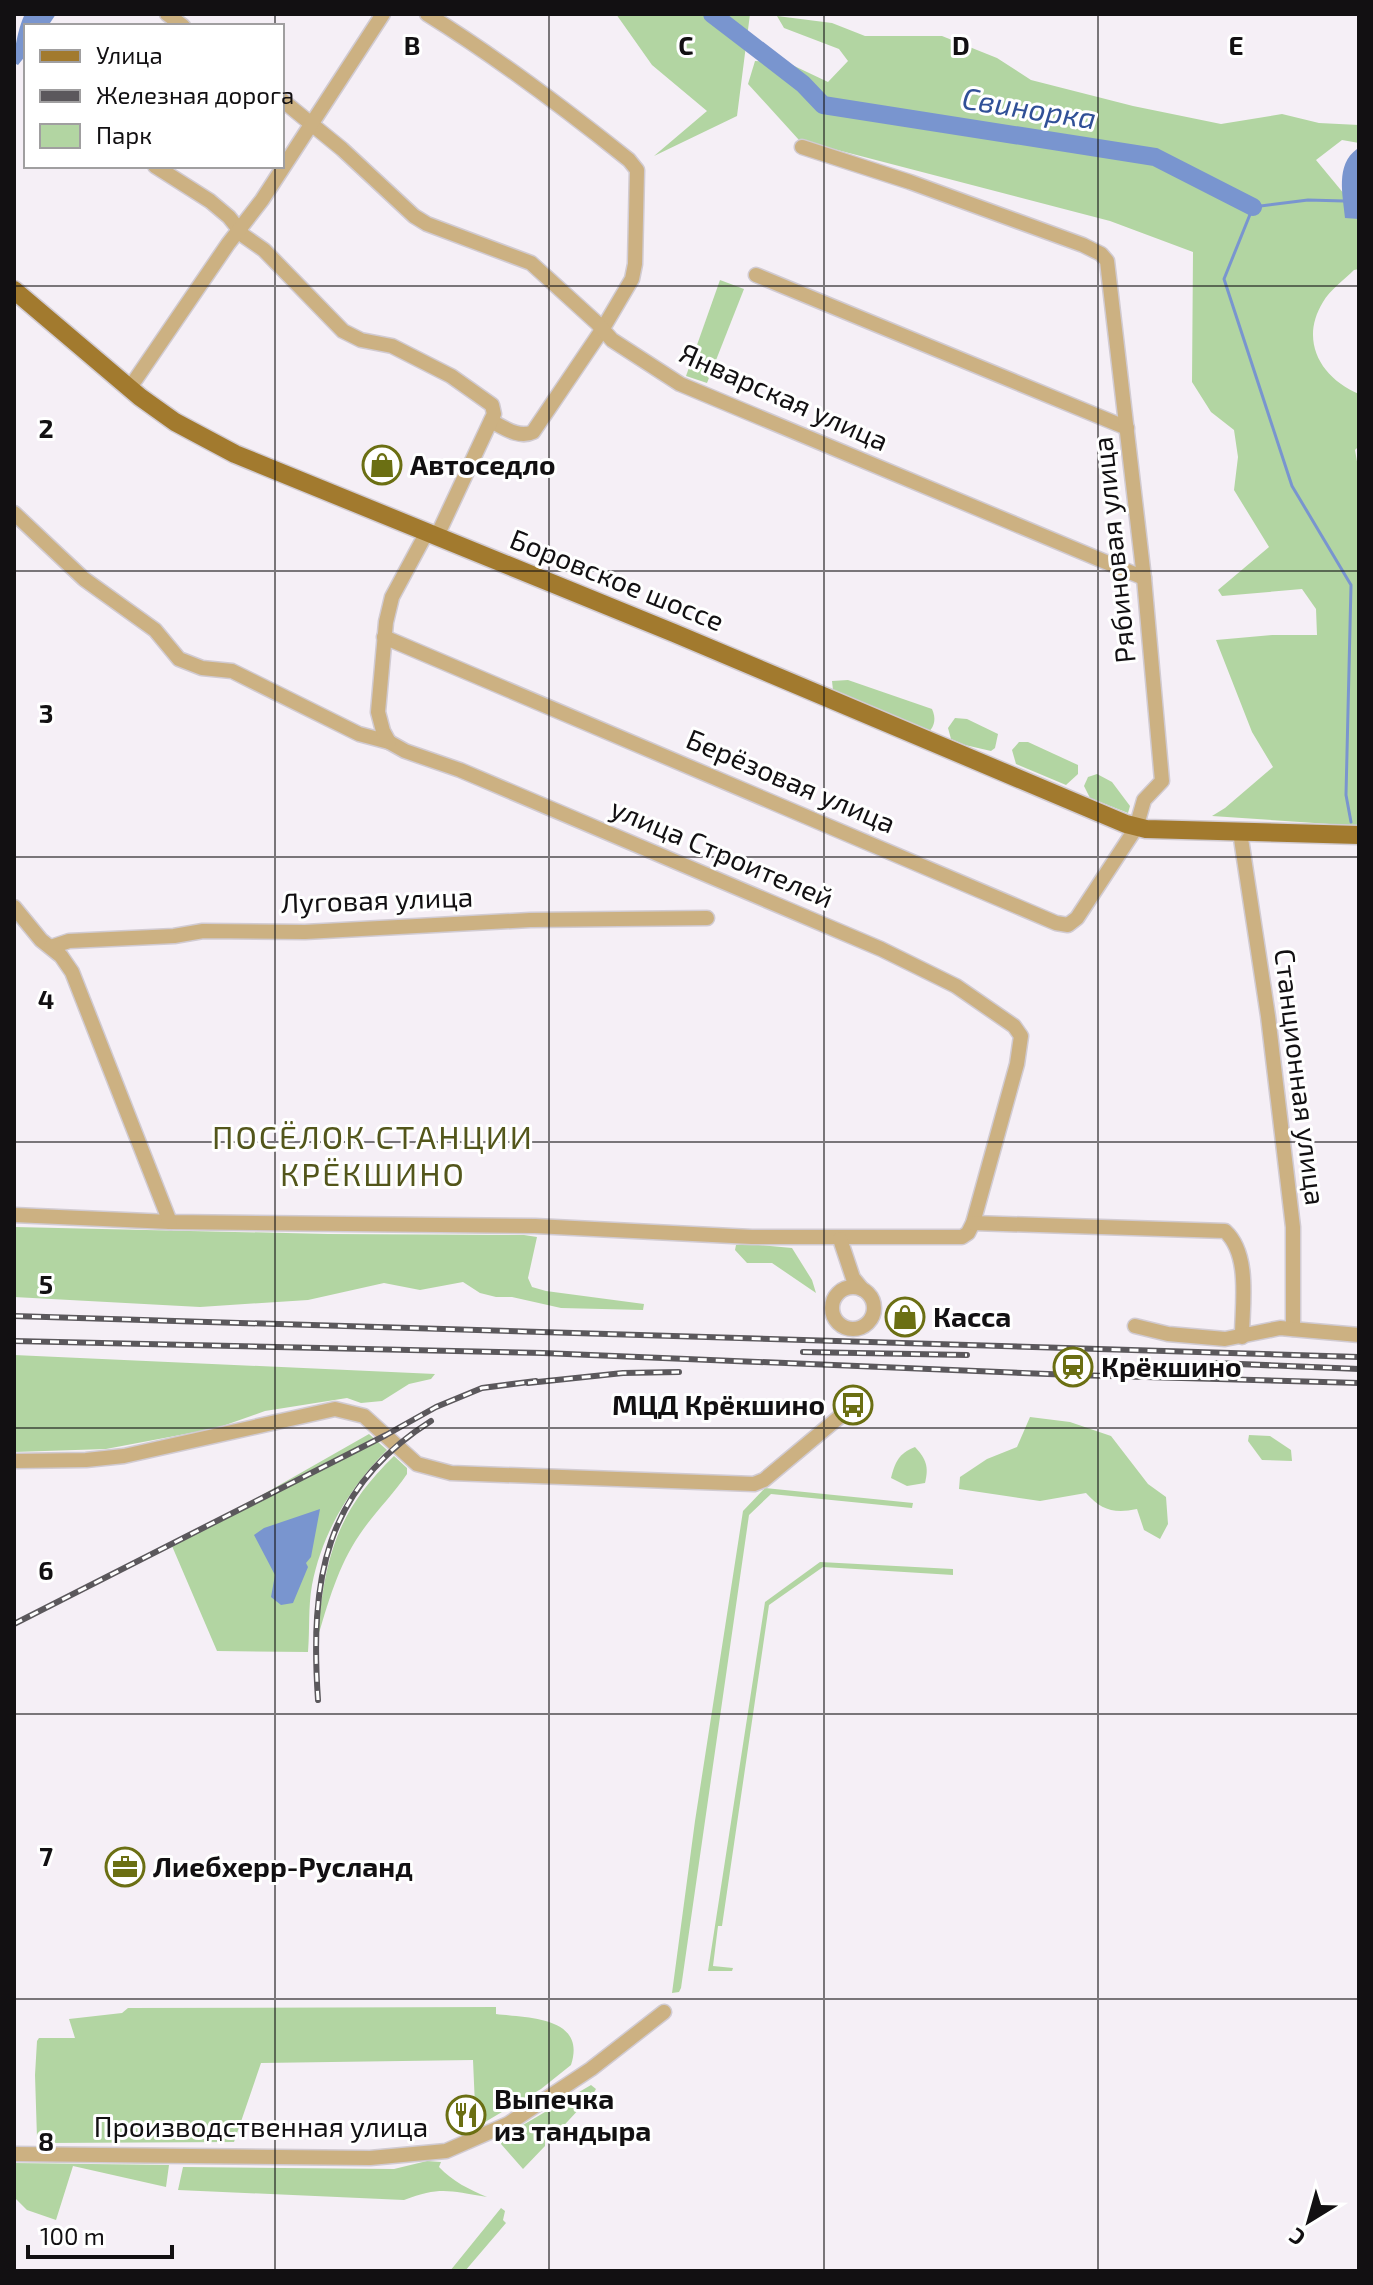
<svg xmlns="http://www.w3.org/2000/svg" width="1373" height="2285" font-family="'Exo 2',sans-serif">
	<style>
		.green { fill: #b2d5a2 }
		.water { fill: #7995cf }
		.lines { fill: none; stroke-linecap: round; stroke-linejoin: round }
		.stream { stroke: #7995cf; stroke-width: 3 }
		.river { stroke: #7995cf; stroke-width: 18 }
		.minor-casing { stroke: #d1cbd2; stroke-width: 17 }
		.major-casing { stroke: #d1cbd2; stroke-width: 21 }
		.minor { stroke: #ccb182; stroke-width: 14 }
		.major { stroke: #a27a2e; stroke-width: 18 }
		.rail-casing { stroke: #5b585c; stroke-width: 6 }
		.rail { stroke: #fff; stroke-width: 3; stroke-dasharray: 9; stroke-linecap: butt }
		.grid { fill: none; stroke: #121012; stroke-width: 2; stroke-opacity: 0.55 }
		.labels { text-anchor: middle; stroke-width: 6; stroke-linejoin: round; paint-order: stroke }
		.street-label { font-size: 28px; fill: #121012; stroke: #fff }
		.poi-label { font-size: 28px; font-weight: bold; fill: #121012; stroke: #fff; text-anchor: start }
		.water-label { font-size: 30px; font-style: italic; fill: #305097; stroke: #fff }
		.quarter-label { font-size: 32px; letter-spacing: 2px; fill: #53561b; stroke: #fff }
		.grid-label { font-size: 26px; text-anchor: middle; font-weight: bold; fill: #121012; stroke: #fff; stroke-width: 6; stroke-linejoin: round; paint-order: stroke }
	</style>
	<rect width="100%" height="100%" fill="#f5eff6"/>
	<g class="green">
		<path d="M616,14H750L737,116L654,156L707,111L652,65Z"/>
		<path d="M777,16L832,23L865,36H942L997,58L1031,80L1133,106L1221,124L1282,114L1319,123L1359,125V143L1342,140L1316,160L1359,212V269L1354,270C1344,280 1330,290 1323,302C1299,341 1321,378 1359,394V446L1355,450L1359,473V826L1212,816L1225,808L1273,767L1252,732L1216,640L1272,635H1317L1316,609L1302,589L1222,596L1218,590L1269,547L1234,490L1238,457L1234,430L1211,412L1192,382L1193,252L1110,221L799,140L748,84L755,61L788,63L828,82L848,61L839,49L784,28Z"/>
		<path d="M720,280L744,289L707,383L686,376Z"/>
		<path d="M848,680L932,709C936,718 935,725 929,732L833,690L832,681Z"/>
		<path d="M955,718L967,719L998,734L995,748L991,751L965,745L951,739L948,728Z"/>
		<path d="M1019,742H1028L1078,765V774L1066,785L1016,764L1012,750Z"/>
		<path d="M1097,774L1112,782L1130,806L1128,813L1090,798L1084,786L1088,777Z"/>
		<path d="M14,1227L328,1234L524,1235L537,1237L528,1278L532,1287L546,1291L644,1304L643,1310L561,1308L512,1297H496L480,1293L463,1282L420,1290L384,1283L308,1300L200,1307L14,1297Z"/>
		<path d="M747,1244L792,1248L812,1280L816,1293L772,1263H747L735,1250L736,1245Z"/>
		<path d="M14,1355L435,1374L431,1379L409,1384L382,1401L361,1403L347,1398L265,1411L217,1428L106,1449L14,1452Z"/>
		<path d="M1030,1417L1070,1422L1111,1436L1148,1484L1166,1497L1168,1524L1160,1539L1144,1530L1137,1509C1114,1514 1101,1510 1086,1493L1040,1501L959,1489L960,1477L987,1459L1017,1447Z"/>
		<path d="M369,1434L387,1450C350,1487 322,1533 312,1585C308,1608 310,1627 308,1652L217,1651L172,1546Z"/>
		<path d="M1249,1435L1270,1436L1291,1450L1292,1461L1262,1460L1248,1441Z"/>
		<path d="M915,1447C926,1459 929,1466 925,1483L907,1486L891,1478C895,1462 899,1453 915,1447Z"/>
		<path d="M394,1456L407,1468V1474C393,1495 374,1513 360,1534C338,1566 328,1603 317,1640C325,1560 334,1514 394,1456Z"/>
		<path d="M765,1488L913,1503L912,1508L771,1494L749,1515L681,1988L679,1992L672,1993L695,1821L743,1511Z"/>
		<path d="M820,1562L953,1569V1575L823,1567L769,1605L722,1926H718L713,1966L733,1968L732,1971H708L765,1602Z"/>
		<path d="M496,2007V2014C526,2018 587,2016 571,2065L541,2089L480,2125L484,2107L481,2105L475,2106L473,2060L261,2063L234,2142L45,2143L37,2138L35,2075L37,2041L39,2038H75L69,2019L122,2013L128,2008Z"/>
		<path d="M591,2085L596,2089L593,2094L556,2134L545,2140V2146L523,2169L501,2144L499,2139Z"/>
		<path d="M427,2161L441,2162L439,2167C452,2181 470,2190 487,2197C449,2191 441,2186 404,2200L178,2190L183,2167L394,2169Z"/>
		<path d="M14,2163L169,2165L166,2187L73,2166L56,2220L27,2210L14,2197Z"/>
		<path d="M501,2208L505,2211L503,2220L506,2223L465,2271H450Z"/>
	</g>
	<g class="water">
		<path d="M25,14H56L48,26H26V55L18,65L14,63C14,50 19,25 25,14Z"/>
		<path d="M1357,149L1359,150V219L1345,218C1343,195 1335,165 1357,149Z"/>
		<path d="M320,1509L311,1557L306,1563L308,1567L293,1603L281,1605L271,1597L275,1575L254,1535L264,1528Z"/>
	</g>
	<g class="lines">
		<path class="stream" d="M1344,201L1308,200L1253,207L1224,279L1292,486L1351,585L1346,795L1351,822"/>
		<path class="river" d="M712,14L803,84L823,105L1155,157L1253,207"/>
		<g class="minor-casing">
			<g id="minor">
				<path d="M167,14L183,26"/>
				<path d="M427,14C498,58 564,108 629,160L637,170L635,264L632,279L602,330L533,432C519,439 503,427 491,421"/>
				<path d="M282,100L342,149L414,216L427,224L531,263L597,323L612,340L680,384L1144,578"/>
				<path d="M155,166L210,201L229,217L244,236L264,250L343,331L361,340L392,346L451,376L492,405L494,414L437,536"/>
				<path d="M756,275L1127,428"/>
				<path d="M129,389L228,244L262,200L383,14"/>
				<path d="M14,513L84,579L155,630L179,659L202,668L232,671L359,734L389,742L405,751L460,770L881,949L956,986L1014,1026L1021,1036L1017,1064L973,1223L968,1233L962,1237H752L535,1226L170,1222L14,1215"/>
				<path d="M384,637L1056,923L1068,925L1077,918L1136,828L1144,800L1162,781L1144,578L1107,261L1101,254L1083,245L910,182L802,147"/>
				<path d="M389,742L383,731L378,712L386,622L392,597L427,532"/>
				<path d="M1240,832L1268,1016L1293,1227V1329"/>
				<path d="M14,907L41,940L61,956L72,972L170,1222"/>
				<path d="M51,947L69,941L174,936L203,931L305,932L530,920L707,918"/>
				<path d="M973,1223L1225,1231C1251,1255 1242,1305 1242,1337"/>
				<path d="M840,1239L853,1278L862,1289"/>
				<circle cx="853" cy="1308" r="21"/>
				<path d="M1135,1326L1168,1334L1225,1339L1280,1328L1359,1335"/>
				<path d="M14,1461L86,1460L124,1456L335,1409L364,1416L417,1464L451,1473L754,1484L764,1480L843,1414L855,1411"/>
				<path d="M14,2154L370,2158L446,2151L508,2124L591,2069L664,2012"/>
			</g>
		</g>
		<g class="major-casing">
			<path id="major" d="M14,290L140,397L175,422L235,454L674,633L1126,824L1146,829L1359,835"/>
		</g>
		<use href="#minor" class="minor"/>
		<use href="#major" class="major"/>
		<g class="rail-casing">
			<g id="rail">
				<path d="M14,1316L1359,1357"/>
				<path d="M14,1341L543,1353L1073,1375L1359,1383"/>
				<path d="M803,1352L967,1355"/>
				<path d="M1215,1363L1359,1369"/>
				<path d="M528,1383L623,1373L679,1372"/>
				<path d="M14,1624L386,1435L436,1407L482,1388L536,1381"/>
				<path d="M318,1700C310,1582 323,1489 431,1421"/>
			</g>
		</g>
		<use href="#rail" class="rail"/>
	</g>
	<path class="grid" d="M275,14V26M549,14V2271M824,14V2271M1098,14V2271M275,166V2271M14,286H1359M14,571H1359M14,857H1359M14,1142H1359M14,1428H1359M14,1714H1359M14,1999H1359"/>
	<defs>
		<g id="shop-ring" transform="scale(2)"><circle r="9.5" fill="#fff" stroke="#6b6f13" stroke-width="1.5"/><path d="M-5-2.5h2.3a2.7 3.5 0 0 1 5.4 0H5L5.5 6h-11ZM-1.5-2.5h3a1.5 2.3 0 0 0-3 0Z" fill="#6b6f13"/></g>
		<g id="station-ring" transform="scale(2)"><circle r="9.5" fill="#fff" stroke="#6b6f13" stroke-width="1.5"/><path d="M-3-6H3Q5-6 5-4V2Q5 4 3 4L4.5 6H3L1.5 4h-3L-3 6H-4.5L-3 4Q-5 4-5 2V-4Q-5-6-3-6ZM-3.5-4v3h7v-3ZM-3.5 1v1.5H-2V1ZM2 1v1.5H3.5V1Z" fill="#6b6f13"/></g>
		<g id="bus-ring" transform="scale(2)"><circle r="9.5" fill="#fff" stroke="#6b6f13" stroke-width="1.5"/><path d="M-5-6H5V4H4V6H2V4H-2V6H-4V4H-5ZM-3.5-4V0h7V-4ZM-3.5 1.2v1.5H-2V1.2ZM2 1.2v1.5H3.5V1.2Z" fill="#6b6f13"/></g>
		<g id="office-ring" transform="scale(2)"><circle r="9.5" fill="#fff" stroke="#6b6f13" stroke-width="1.5"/><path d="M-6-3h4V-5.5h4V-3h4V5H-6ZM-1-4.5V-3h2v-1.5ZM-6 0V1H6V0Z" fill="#6b6f13"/></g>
		<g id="restaurant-ring" transform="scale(2)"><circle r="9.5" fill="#fff" stroke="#6b6f13" stroke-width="1.5"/><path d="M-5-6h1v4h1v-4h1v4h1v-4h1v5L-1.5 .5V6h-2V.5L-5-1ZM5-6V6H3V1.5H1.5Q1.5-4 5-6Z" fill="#6b6f13"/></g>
	</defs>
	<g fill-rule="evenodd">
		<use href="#shop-ring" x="382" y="465"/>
		<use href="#shop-ring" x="905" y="1317"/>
		<use href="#station-ring" x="1073" y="1367"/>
		<use href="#bus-ring" x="853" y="1405"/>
		<use href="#office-ring" x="125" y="1867"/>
		<use href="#restaurant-ring" x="466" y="2115"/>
	</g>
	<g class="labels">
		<g class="street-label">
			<text transform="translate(784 397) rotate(24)" y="10">Январская улица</text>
			<text transform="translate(1114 550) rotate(-96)" y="10">Рябиновая улица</text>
			<text transform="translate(617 580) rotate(22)" y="10">Боровское шоссе</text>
			<text transform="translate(791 781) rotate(23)" y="10">Берёзовая улица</text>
			<text transform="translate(722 853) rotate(23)" y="10">улица Строителей</text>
			<text transform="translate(377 900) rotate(-2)" y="10">Луговая улица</text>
			<text transform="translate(1300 1077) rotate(83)" y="10">Станционная улица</text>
			<text x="261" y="2137">Производственная улица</text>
		</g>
		<g class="poi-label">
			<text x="410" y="475">Автоседло</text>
			<text x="933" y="1327">Касса</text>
			<text x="1101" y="1377">Крёкшино</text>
			<text x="825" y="1415" text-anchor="end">МЦД Крёкшино</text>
			<text x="153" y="1877">Лиебхерр-Русланд</text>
			<text x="494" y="2109">Выпечка<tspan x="494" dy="32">из тандыра</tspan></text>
		</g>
		<g class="water-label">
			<text transform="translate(1029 109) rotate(9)" y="10">Свинорка</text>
		</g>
		<g class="quarter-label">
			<text x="373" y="1149">ПОСЁЛОК СТАНЦИИ<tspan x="373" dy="37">КРЁКШИНО</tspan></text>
		</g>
	</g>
	<g class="grid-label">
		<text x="412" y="55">B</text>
		<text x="686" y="55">C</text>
		<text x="961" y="55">D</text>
		<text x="1236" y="55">E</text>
		<text x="46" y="438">2</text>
		<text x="46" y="723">3</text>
		<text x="46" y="1009">4</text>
		<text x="46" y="1294">5</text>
		<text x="46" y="1580">6</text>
		<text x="46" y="1866">7</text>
		<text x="46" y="2151">8</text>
	</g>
	<rect width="1373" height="2285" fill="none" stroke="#121012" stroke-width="32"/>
	<rect x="24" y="24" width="260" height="144" fill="#ffffff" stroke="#a09fa0" stroke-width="2"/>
	<rect x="40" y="50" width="40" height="12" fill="#a27a2e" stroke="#a09fa0" stroke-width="2"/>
	<text x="96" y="64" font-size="24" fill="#121012">Улица</text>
	<rect x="40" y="90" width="40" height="12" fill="#5b585c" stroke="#a09fa0" stroke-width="2"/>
	<text x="96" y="104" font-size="24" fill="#121012">Железная дорога</text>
	<rect x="40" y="124" width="40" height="24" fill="#b2d5a2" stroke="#a09fa0" stroke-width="2"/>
	<text x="96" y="144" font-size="24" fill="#121012">Парк</text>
	<g transform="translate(1309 2221) rotate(217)" stroke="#ffffff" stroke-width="6" paint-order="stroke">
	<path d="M0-6L14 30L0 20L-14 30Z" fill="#121012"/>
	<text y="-12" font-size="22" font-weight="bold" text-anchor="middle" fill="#121012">С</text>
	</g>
	<path d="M28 2245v12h144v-12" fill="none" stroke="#121012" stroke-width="4"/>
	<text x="40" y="2245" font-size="24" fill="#121012" stroke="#ffffff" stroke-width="6" paint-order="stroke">100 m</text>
</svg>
